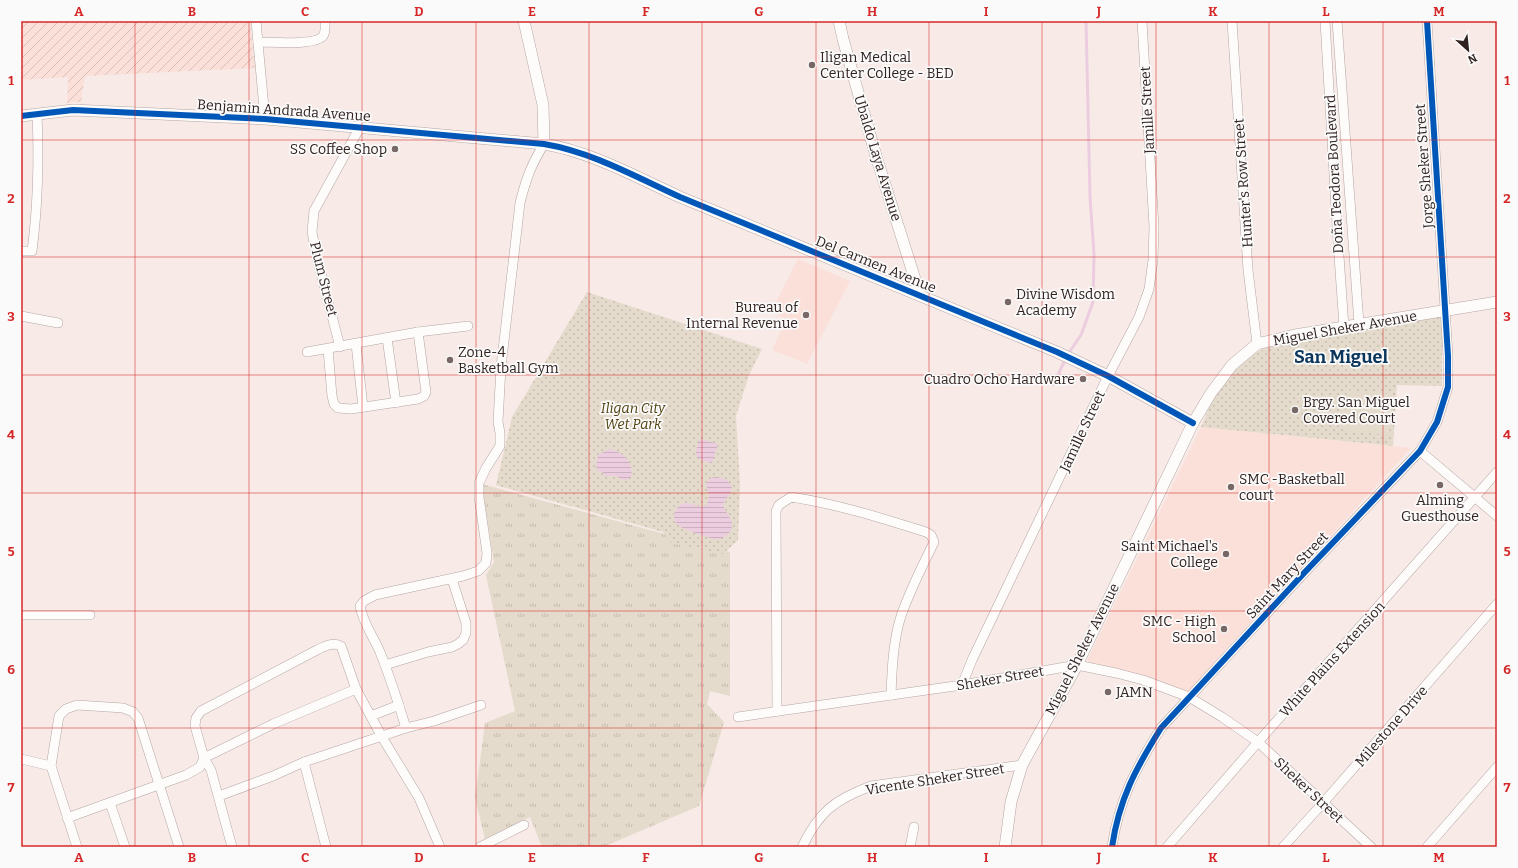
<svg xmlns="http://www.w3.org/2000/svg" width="1518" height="868" font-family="Bitter,serif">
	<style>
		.built { fill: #fbe0d9 }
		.industrial { fill: url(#industrial-furrows) }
		.grass { fill: url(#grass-tufts) }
		.park { fill: url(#park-dots) }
		.garden { fill: #e5dbcc }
		.water { fill: url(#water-rules) }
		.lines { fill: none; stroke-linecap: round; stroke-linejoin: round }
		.stream { stroke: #eccde0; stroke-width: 3 }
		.minor-casing { stroke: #b3a6a3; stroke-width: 10 }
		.tertiary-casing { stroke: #b3a6a3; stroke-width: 12 }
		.minor { stroke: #fefcfb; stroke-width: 9 }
		.tertiary { stroke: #fefcfb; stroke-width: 11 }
		.cycleway-casing { stroke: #fafafa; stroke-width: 8 }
		.cycleway { stroke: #0057b8; stroke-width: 6 }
		.grid { fill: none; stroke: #d62828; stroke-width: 1; stroke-opacity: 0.55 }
		.poi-dot { fill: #776865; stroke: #fafafa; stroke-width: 1.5 }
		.labels { text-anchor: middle; stroke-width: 3.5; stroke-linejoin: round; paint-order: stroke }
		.poi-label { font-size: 14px; fill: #31221f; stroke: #fafafa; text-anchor: start }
		.street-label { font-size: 14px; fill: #31221f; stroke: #fafafa }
		.park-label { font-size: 14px; font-style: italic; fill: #50400e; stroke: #fafafa }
		.district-label { font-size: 18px; font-weight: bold; fill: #0b365b; stroke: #fafafa }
		.neatline { fill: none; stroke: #d62828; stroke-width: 1.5 }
		.grid-label { font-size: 13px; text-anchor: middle; font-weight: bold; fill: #d62828 }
	</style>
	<defs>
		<pattern id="industrial-furrows" width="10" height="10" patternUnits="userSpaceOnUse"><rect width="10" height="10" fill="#fbe0d9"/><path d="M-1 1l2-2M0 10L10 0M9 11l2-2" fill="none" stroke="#d8c0ba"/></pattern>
		<pattern id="grass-tufts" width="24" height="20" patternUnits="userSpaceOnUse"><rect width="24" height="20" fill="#e5dbcc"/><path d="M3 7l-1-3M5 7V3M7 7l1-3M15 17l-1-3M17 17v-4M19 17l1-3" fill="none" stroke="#c5bcaf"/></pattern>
		<pattern id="park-dots" width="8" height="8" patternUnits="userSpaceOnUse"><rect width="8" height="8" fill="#e5dbcc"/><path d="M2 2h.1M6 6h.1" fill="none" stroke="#c5bcaf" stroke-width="1.8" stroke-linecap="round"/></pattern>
		<pattern id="water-rules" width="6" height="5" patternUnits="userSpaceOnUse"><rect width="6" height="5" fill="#eccde0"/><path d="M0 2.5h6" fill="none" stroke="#cbb0c0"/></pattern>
	</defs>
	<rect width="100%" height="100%" fill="#f8eae7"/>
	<g class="built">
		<path d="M798,259L850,281L807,364L772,350L786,320L772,310Z"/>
		<path d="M1201,427L1411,448L1187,692L1087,661Z"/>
	</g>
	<path class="industrial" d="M21,21H250L255,68L85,76L81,102L67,103L68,77L21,80Z"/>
	<path class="grass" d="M482,484L730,552V696L710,691L707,704L724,722L699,806L603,847H542L530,817L485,839L475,798L485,723L515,711L486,575L494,562Z"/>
	<g class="park">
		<path d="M587,292L762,349L749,375L736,416L740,484L738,540L723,554L671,543L663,532L496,485L512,417Z"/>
		<path d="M1442,315V386L1397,385L1393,446L1201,427L1214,396L1234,370L1257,352L1277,343Z"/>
	</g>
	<path class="garden" d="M1347,390L1392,394L1389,435L1344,431Z"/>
	<g class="water">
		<path d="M700,439L718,444L712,463C694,459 693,456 700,439Z"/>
		<path d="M609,449C622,451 635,463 631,477C621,483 624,479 615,476C612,475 608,477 605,476L602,472L598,471L596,467L598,455Z"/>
		<path d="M715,477L726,479L732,486C732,495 725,498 723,505C725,512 732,518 732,525C732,533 723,540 715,539C709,538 682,529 678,525C669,517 677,503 687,503C692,503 697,506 702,507L707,505L709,495L706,484L711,478Z"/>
	</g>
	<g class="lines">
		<path class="stream" d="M1053,385L1068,354L1081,335L1093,302L1094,254L1090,197L1086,21"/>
		<g class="minor-casing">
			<g id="minor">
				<path d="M256,21L265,119"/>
				<path d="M1232,21L1248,270L1257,344"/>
				<path d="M1325,21L1338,242L1344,327"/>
				<path d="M1337,21L1359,324"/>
				<path d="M258,42C271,42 315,46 323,36C326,32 325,26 325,21"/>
				<path d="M21,251H32C38,205 39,160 37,114"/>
				<path d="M21,316L58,323"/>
				<path d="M387,338L396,403"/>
				<path d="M356,344L363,407"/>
				<path d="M340,347L317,258L312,232L314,211L360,127"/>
				<path d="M328,349L332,396L334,404L338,408L351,409L418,399L424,396L426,392L418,332"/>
				<path d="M307,352L418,332L468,326"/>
				<path d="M1420,451L1497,516"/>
				<path d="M21,615H90"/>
				<path d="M385,665L428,652L452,647L458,644L463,640L466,633V623L452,579"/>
				<path d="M962,685L972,660L1108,376L1139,317L1149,289L1153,260L1154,227L1142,21"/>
				<path d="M777,711L776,511L779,505L791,497C837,504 881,518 926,532L931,535L934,542C922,567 910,590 901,616C893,641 892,669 891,695"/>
				<path d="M371,716L399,705"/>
				<path d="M738,717L962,685L1077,665L1116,673L1143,680L1189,697L1222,717L1258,742L1371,847"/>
				<path d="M406,728C398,702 390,677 380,652C373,636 363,623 360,606L364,601L375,595L463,576L478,571L486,563L487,553L479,497V483L486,468L500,446V433L498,422L501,367L520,203C526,179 531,165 544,144"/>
				<path d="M21,759L51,766"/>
				<path d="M304,762L326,847"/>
				<path d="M219,796L273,776L304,762L406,728L434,721L481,705"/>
				<path d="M110,803L125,847"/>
				<path d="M67,818L186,775L200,767L204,758L273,724L356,689"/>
				<path d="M77,847L51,766L59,716L66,709L77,705L123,708L133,712L138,718L179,847"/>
				<path d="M232,847L211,770L204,758L195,726L196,718L201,711L317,650C325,646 332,642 341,646L356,689L382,737L419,798L440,847"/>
				<path d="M480,847L524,825"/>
				<path d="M802,847C819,812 834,800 871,786L1022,765"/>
				<path d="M910,847L914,827"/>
				<path d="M1112,847C1119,799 1136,768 1161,728L1305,572L1420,451L1437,422L1448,387V356L1427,21"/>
				<path d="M1167,847L1258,742L1497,472"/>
				<path d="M1283,847L1323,803L1497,604"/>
				<path d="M1427,847L1497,767"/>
			</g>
		</g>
		<g class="tertiary-casing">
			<g id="tertiary">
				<path d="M524,21L543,105L544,144"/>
				<path d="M839,21L843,39L876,156L920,295"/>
				<path d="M21,116L73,110L265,119L544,144C592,152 636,177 680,197L1057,352L1108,376L1193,423"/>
				<path d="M1005,847L1011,802L1022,765L1077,665L1193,423L1211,393L1232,365L1257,344L1295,335L1497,302"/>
			</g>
		</g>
		<use href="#minor" class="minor"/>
		<use href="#tertiary" class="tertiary"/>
		<g class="cycleway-casing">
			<g id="cycleway">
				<path d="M21,116L73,110L265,119L544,144C592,152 636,177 680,197L1057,352L1108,376L1193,423"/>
				<path d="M1112,847C1119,799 1136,768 1161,728L1305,572L1420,451L1437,422L1448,387V356L1427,21"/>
			</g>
		</g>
		<use href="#cycleway" class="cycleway"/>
	</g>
	<path class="grid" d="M135,21V847M249,21V847M362,21V847M476,21V847M589,21V847M702,21V847M816,21V847M929,21V847M1042,21V847M1156,21V847M1269,21V847M1383,21V847M21,140H1497M21,257H1497M21,375H1497M21,493H1497M21,611H1497M21,728H1497"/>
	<g class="poi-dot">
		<circle cx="812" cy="65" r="4"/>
		<circle cx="395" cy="149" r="4"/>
		<circle cx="1008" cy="302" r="4"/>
		<circle cx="806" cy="315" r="4"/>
		<circle cx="450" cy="360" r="4"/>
		<circle cx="1083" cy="379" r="4"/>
		<circle cx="1295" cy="410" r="4"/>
		<circle cx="1440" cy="485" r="4"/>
		<circle cx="1231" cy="487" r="4"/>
		<circle cx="1226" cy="554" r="4"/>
		<circle cx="1224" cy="629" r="4"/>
		<circle cx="1108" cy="692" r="4"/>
	</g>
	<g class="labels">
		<g class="poi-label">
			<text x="820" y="62">Iligan Medical<tspan x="820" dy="16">Center College - BED</tspan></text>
			<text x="387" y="154" text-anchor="end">SS Coffee Shop</text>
			<text x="1016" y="299">Divine Wisdom<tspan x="1016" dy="16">Academy</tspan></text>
			<text x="798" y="312" text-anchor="end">Bureau of<tspan x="798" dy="16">Internal Revenue</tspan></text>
			<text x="458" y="357">Zone-4<tspan x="458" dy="16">Basketball Gym</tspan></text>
			<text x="1075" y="384" text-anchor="end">Cuadro Ocho Hardware</text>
			<text x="1303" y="407">Brgy. San Miguel<tspan x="1303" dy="16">Covered Court</tspan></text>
			<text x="1239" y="484">SMC -Basketball<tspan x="1239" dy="16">court</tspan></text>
			<text x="1440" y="505" text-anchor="middle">Alming<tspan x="1440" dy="16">Guesthouse</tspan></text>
			<text x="1218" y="551" text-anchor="end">Saint Michael's<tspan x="1218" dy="16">College</tspan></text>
			<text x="1216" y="626" text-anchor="end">SMC - High<tspan x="1216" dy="16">School</tspan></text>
			<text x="1116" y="697">JAMN</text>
		</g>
		<g class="street-label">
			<text transform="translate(284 110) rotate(4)" y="5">Benjamin Andrada Avenue</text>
			<text transform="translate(1147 110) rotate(-93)" y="5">Jamille Street</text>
			<text transform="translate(878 158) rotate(73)" y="5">Ubaldo Laya Avenue</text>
			<text transform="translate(1424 166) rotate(-94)" y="5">Jorge Sheker Street</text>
			<text transform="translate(1334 174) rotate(-93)" y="5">Doña Teodora Boulevard</text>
			<text transform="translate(1243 183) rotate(-94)" y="5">Hunter's Row Street</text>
			<text transform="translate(876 264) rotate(22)" y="5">Del Carmen Avenue</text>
			<text transform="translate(324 279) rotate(76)" y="5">Plum Street</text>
			<text transform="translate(1345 328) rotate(-10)" y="5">Miguel Sheker Avenue</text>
			<text transform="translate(1082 431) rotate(-65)" y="5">Jamille Street</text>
			<text transform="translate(1287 575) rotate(-47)" y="5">Saint Mary Street</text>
			<text transform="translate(1082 649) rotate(-63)" y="5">Miguel Sheker Avenue</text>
			<text transform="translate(1332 659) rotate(-48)" y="5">White Plains Extension</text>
			<text transform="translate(1000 678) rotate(-10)" y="5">Sheker Street</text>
			<text transform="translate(1391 726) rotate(-49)" y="5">Milestone Drive</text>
			<text transform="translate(935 779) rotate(-9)" y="5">Vicente Sheker Street</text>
			<text transform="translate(1309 790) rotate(43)" y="5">Sheker Street</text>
		</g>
		<g class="park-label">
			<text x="633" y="413">Iligan City<tspan x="633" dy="16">Wet Park</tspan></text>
		</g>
		<g class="district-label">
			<text x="1341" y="363">San Miguel</text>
		</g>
	</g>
	<rect width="1518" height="868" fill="none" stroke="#fafafa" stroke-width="44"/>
	<g transform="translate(1468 50) rotate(153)" stroke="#fafafa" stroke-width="3" paint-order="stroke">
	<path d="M0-3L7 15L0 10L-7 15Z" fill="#31221f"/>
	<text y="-6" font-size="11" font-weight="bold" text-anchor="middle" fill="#31221f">N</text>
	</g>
	<rect x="22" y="22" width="1474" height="824" class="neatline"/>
	<g class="grid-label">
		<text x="79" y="16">A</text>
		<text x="192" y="16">B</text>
		<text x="305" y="16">C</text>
		<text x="419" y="16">D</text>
		<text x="532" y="16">E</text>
		<text x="646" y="16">F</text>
		<text x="759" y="16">G</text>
		<text x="872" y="16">H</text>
		<text x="986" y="16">I</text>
		<text x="1099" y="16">J</text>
		<text x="1213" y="16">K</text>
		<text x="1326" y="16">L</text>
		<text x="1439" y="16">M</text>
		<text x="11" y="85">1</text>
		<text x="1507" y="85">1</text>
		<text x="11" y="203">2</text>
		<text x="1507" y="203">2</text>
		<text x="11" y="321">3</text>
		<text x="1507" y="321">3</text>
		<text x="11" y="439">4</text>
		<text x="1507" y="439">4</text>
		<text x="11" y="556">5</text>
		<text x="1507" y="556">5</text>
		<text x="11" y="674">6</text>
		<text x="1507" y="674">6</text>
		<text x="11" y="792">7</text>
		<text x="1507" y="792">7</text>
		<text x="79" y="862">A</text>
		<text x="192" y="862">B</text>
		<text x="305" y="862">C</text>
		<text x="419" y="862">D</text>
		<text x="532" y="862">E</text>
		<text x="646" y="862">F</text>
		<text x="759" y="862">G</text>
		<text x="872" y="862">H</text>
		<text x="986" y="862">I</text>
		<text x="1099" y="862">J</text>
		<text x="1213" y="862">K</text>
		<text x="1326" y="862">L</text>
		<text x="1439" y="862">M</text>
	</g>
</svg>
